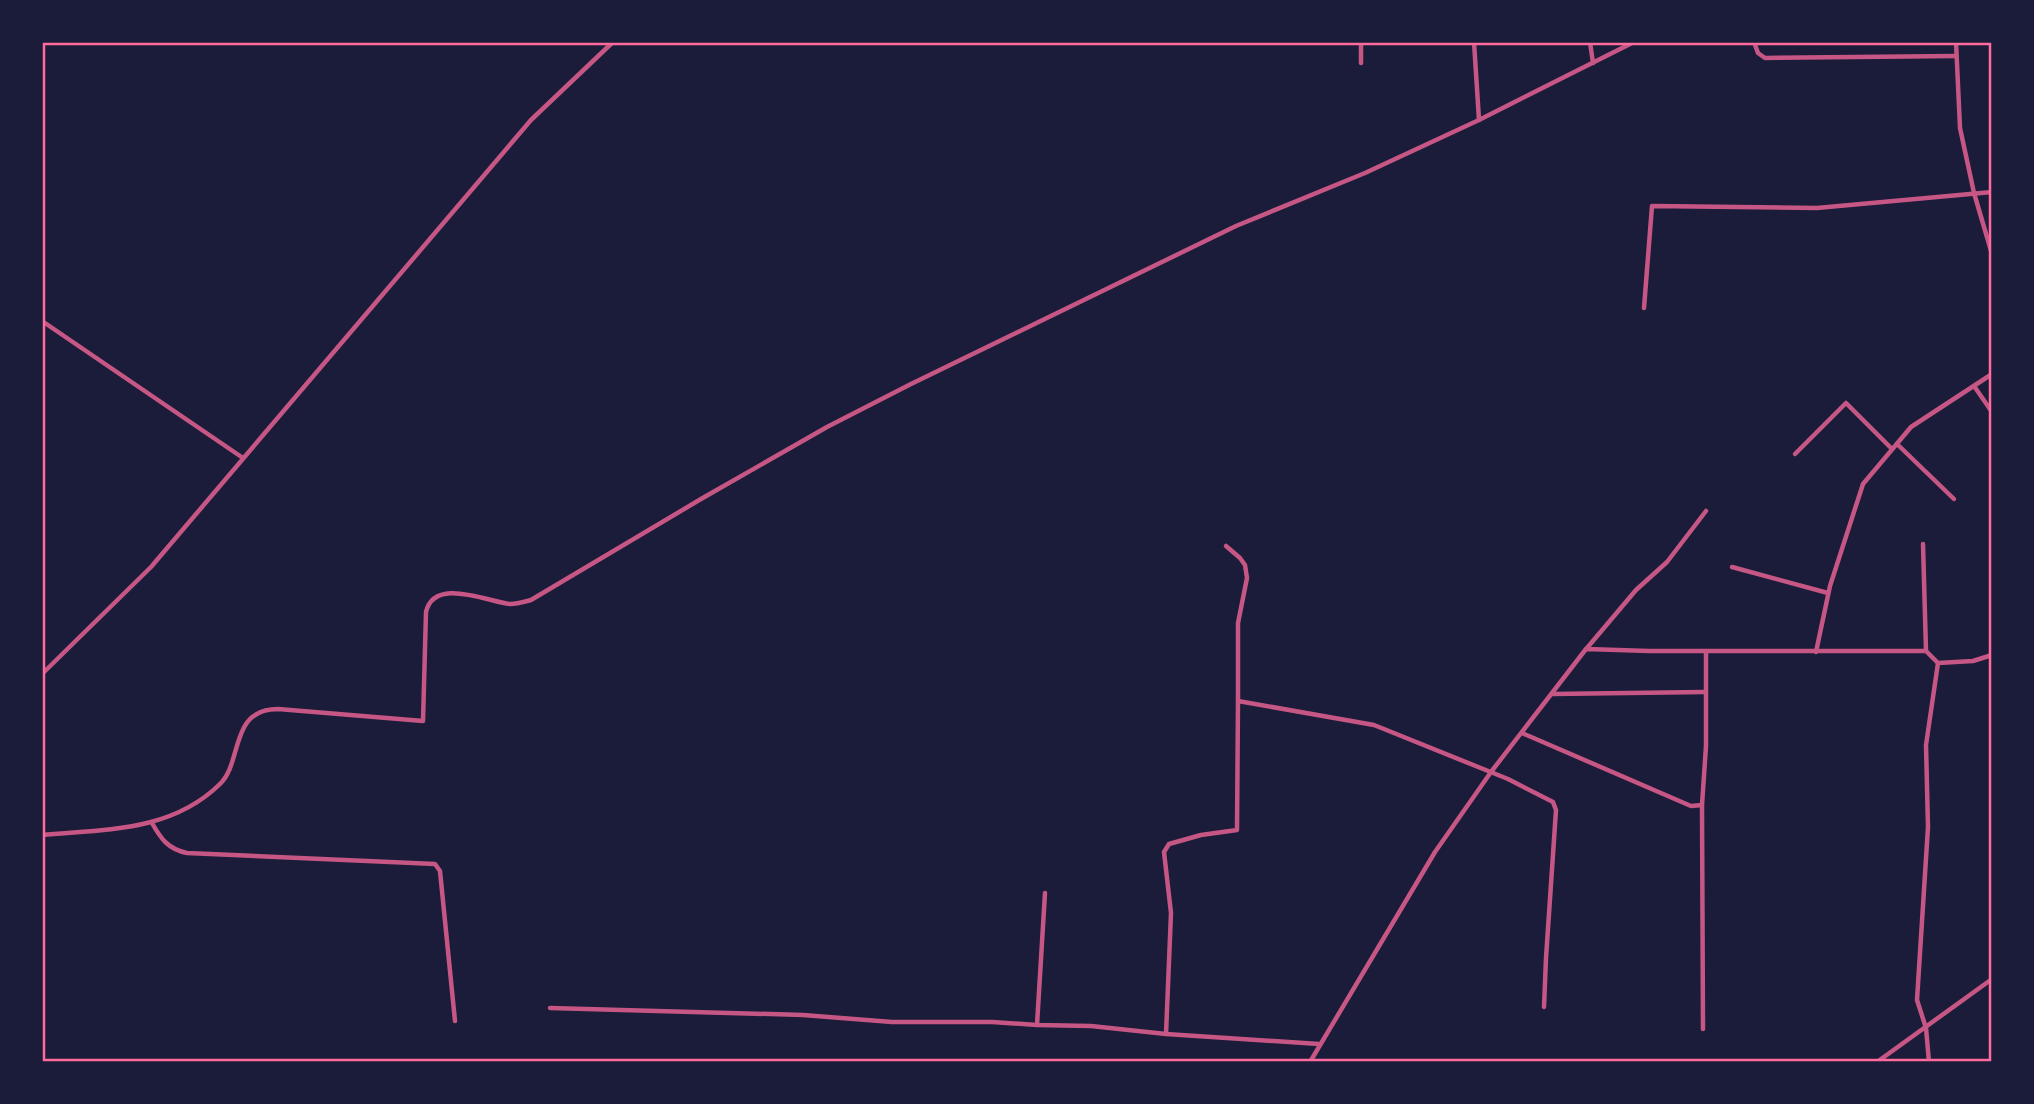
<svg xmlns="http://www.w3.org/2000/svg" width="2034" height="1104" font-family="'DejaVu Sans',sans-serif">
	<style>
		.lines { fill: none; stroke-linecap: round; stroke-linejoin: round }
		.minor { stroke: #c65784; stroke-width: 4.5 }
		.neatline { fill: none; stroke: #ff6b9d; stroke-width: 2.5 }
	</style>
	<rect width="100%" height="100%" fill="#1b1b3a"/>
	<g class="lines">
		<g class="minor">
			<path d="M1474,42L1479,120"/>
			<path d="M1590,42L1593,63"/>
			<path d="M1754,42L1758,53L1765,58L1956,56"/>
			<path d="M1956,42L1960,128L1974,193L1992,254"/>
			<path d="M1361,63V42"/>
			<path d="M1644,308L1652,206L1817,208L1992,192"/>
			<path d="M42,321L243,458"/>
			<path d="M1974,386L1992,412"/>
			<path d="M1897,444L1954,499"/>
			<path d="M1795,454L1846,403L1892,449"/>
			<path d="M1923,544L1926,651"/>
			<path d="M1226,546L1240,558L1245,565L1247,578L1238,623V701"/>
			<path d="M1732,567L1828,593"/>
			<path d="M1587,648L1636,590L1667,562L1706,511"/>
			<path d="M1816,652L1830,586L1863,484L1911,427L1992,374"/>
			<path d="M42,674L151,567L531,120L613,42"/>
			<path d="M1552,694L1705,692"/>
			<path d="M1522,733L1691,806L1702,805L1706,746V652"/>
			<path d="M1702,805L1703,1029"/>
			<path d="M152,823C161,839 168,849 187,853L435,864L440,871L455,1021"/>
			<path d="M42,835C106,829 171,832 220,784C243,762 229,709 278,709L423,721L426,612C434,577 486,601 510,604C517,604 524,602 531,600L701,499L827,427L911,384L1236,226L1365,173L1479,120L1634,42"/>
			<path d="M1045,893L1037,1025L1091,1026L1166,1034L1319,1044"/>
			<path d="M550,1008L803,1015L892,1022H992L1037,1025"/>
			<path d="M1166,1034L1171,913L1164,852L1169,844L1201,835L1237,830L1238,701L1374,725L1508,779L1553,802L1556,810L1546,958L1544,1007"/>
			<path d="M1310,1062L1435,852L1491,772L1586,649L1649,651H1926L1938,663"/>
			<path d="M1877,1062L1992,979"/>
			<path d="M1929,1062L1926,1028L1917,1000L1928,827L1926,745L1938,663L1973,661L1992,655"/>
		</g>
	</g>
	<rect width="2034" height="1104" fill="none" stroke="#1b1b3a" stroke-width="88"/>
	<rect x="44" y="44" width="1946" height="1016" class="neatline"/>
</svg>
